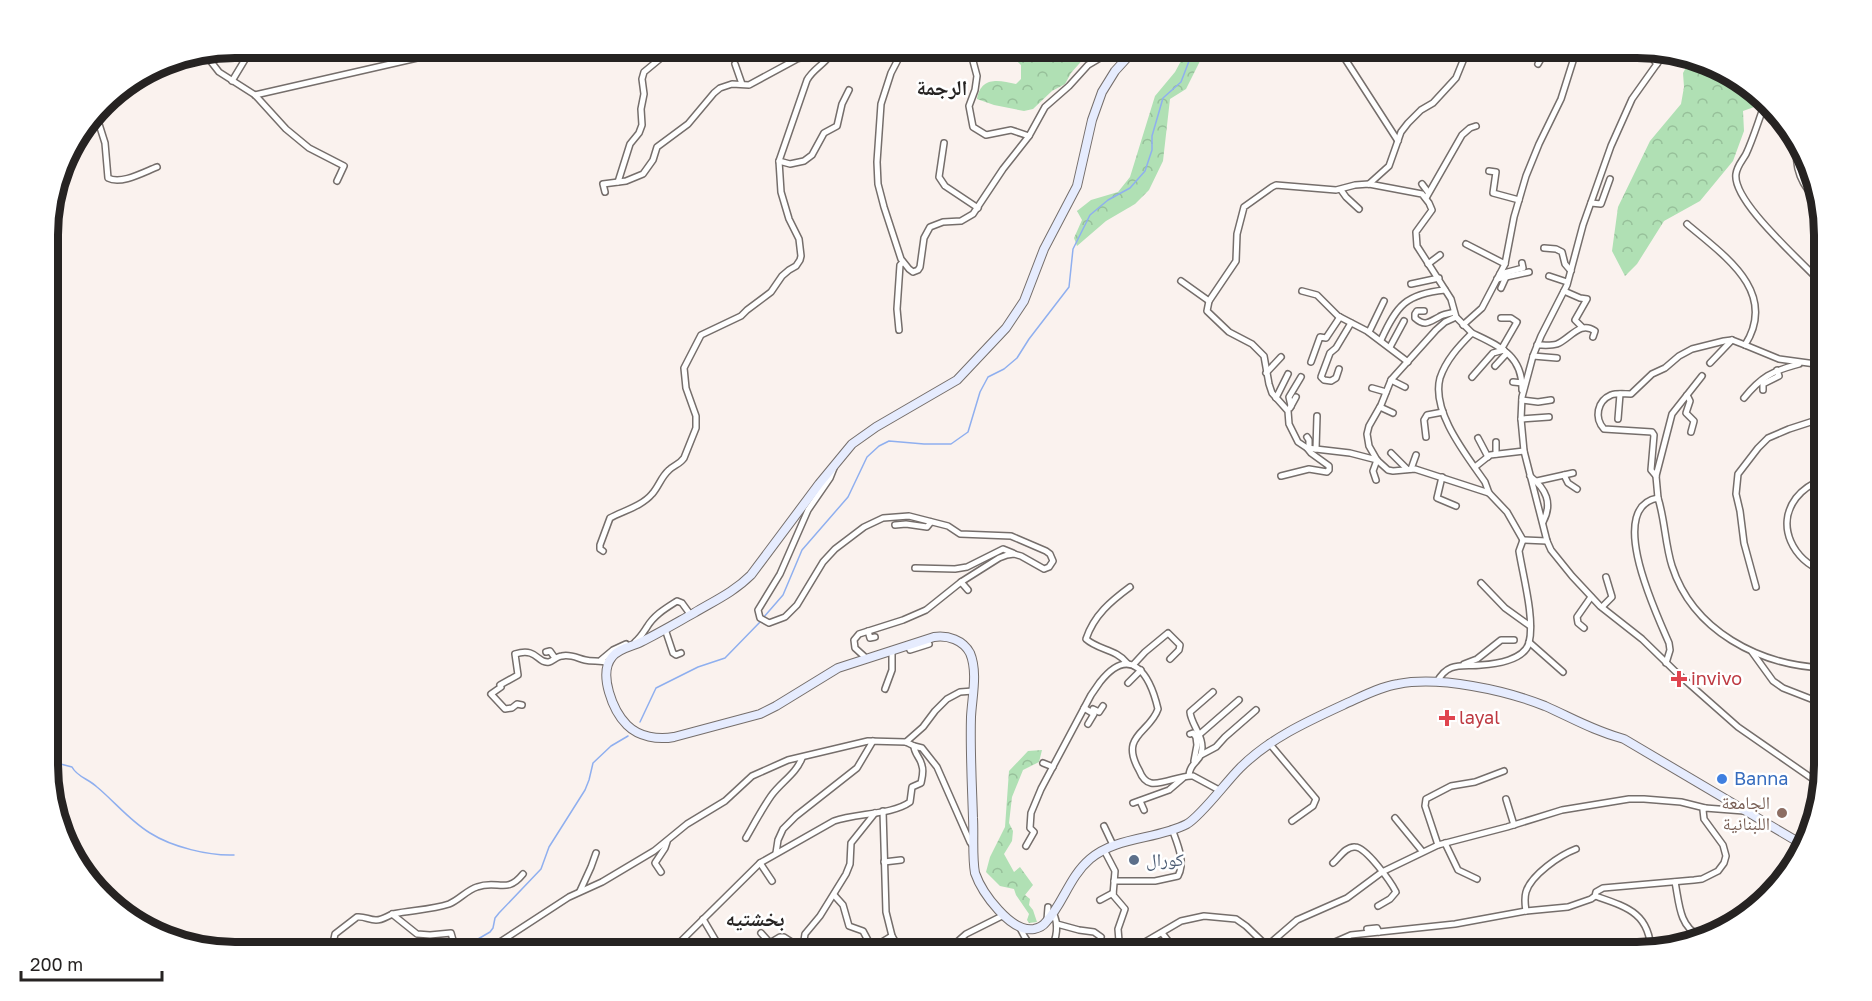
<svg xmlns="http://www.w3.org/2000/svg" width="1872" height="1001" font-family="'Golos Text','Noto Naskh Arabic',sans-serif">
	<style>
		.forest { fill: url(#forest-crowns) }
		.lines { fill: none; stroke-linecap: round; stroke-linejoin: round }
		.stream { stroke: #8fafef; stroke-width: 1.5 }
		.minor-casing { stroke: #756e6b; stroke-width: 8 }
		.secondary-casing { stroke: #756e6b; stroke-width: 10 }
		.minor { stroke: #fff; stroke-width: 5 }
		.secondary { stroke: #e6ecfe; stroke-width: 8 }
		.health-dot { fill: #e0444e; stroke: #fff; stroke-width: 2 }
		.shop-dot { fill: #3f7fe0; stroke: #fff; stroke-width: 2 }
		.education-dot { fill: #8d6e63; stroke: #fff; stroke-width: 2 }
		.service-dot { fill: #5c6f8a; stroke: #fff; stroke-width: 2 }
		.labels { text-anchor: middle; stroke-width: 5; stroke-linejoin: round; paint-order: stroke }
		.health-label { font-size: 18px; fill: #be3a42; stroke: #fff; text-anchor: start }
		.shop-label { font-size: 18px; fill: #366cbe; stroke: #fff; text-anchor: start }
		.education-label { font-size: 18px; fill: #785e54; stroke: #fff; text-anchor: end }
		.service-label { font-size: 18px; fill: #4e5e75; stroke: #fff; text-anchor: start }
		.quarter-label { font-size: 21px; font-weight: bold; fill: #262322; stroke: #fff }
		.rim { fill: none; stroke: #262322; stroke-width: 8 }
	</style>
	<defs>
		<pattern id="forest-crowns" width="20" height="18" patternUnits="userSpaceOnUse" patternTransform="scale(1.5)"><rect width="20" height="18" fill="#b0e0b4"/><path d="M2 6a3 3 0 1 1 6 0M12 15a3 3 0 1 1 6 0" fill="none" stroke="#97c09a"/></pattern>
	</defs>
	<rect width="100%" height="100%" fill="#faf2ee"/>
	<g class="forest">
		<path d="M1003,48H1093L1071,73L1065,84L1052,91L1033,109L1024,111L994,105L977,99C981,76 999,80 1016,84L1021,79V65Z"/>
		<path d="M1188,48H1206V49L1186,89L1170,99L1163,161L1149,190L1135,204L1106,221L1077,246L1074,238L1082,220L1077,211L1091,200L1118,192L1130,177L1155,96L1175,72Z"/>
		<path d="M1690,60L1720,67L1758,101L1757,106L1743,111L1744,131L1733,161L1700,201L1664,221L1637,264L1625,276L1612,251L1618,207L1650,141L1681,104L1684,87L1683,73Z"/>
		<path d="M1042,750L1039,762L1023,770L1012,797L1009,823L1013,831L1012,841L1004,854L1014,872L1020,867L1033,885L1025,895L1030,899L1029,905L1033,910L1037,922L1029,923L1027,920L1029,914L1016,895L1014,889L1000,886L986,872L990,857L1005,827L1009,771L1028,751Z"/>
	</g>
	<g class="lines">
		<g class="stream">
			<path d="M763,618L783,595L802,550L848,497L867,457L879,446L889,441L924,444H951L968,432L980,392L988,377L1004,369L1017,358L1029,339L1069,287L1073,249L1090,215L1108,200L1130,188L1145,171L1152,150V136L1163,98L1181,82L1194,48"/>
			<path d="M640,722L656,688L698,667L725,658L760,622"/>
			<path d="M50,764L53,762L72,767C77,777 89,779 97,787C115,802 130,821 150,833C172,847 209,856 234,855"/>
			<path d="M459,953L466,946L490,932L493,928L495,918L499,913L541,869L549,847L585,790L589,780L593,763L611,746L628,736"/>
		</g>
		<g class="minor-casing">
			<g id="minor">
				<path d="M904,48L891,73L881,104L877,162L878,184L884,207L901,259L909,269L913,272L918,270L920,267L924,238L930,227L943,222L961,221L973,214L1003,169L1029,136L1045,107L1069,86L1088,65L1117,48"/>
				<path d="M1338,48L1398,141"/>
				<path d="M1646,50L1657,64"/>
				<path d="M205,54L219,72L255,95L286,129L309,148L344,166L337,181"/>
				<path d="M1664,54L1632,99L1611,146L1583,225L1567,285L1541,336L1533,356L1522,397L1521,419L1524,451L1547,541L1551,550L1572,576L1600,606L1642,639L1678,674L1738,727L1820,784"/>
				<path d="M973,61L977,76L975,90L969,106L973,127L986,135L1011,130L1029,136"/>
				<path d="M735,64L742,84"/>
				<path d="M1538,64L1547,48"/>
				<path d="M232,81L252,48"/>
				<path d="M255,95L417,58L427,54L436,48"/>
				<path d="M1764,106C1758,122 1753,139 1746,154C1742,161 1737,166 1736,174C1732,202 1804,263 1823,285"/>
				<path d="M95,116L99,124L105,143L108,178C121,185 144,172 157,167"/>
				<path d="M944,143L939,177L945,186L978,208"/>
				<path d="M1798,146C1793,166 1802,188 1819,201"/>
				<path d="M779,161L790,164L804,161L812,155L824,133L837,126L842,104L849,90"/>
				<path d="M1489,171L1496,172L1493,193L1519,200"/>
				<path d="M618,182L630,144L639,133L642,125L641,109L644,94L642,79L644,72L673,48"/>
				<path d="M1369,184L1389,166L1401,132L1408,123L1421,110L1433,103L1456,78L1467,51L1491,55L1493,48"/>
				<path d="M1422,184L1428,192"/>
				<path d="M1341,190L1346,197L1359,209"/>
				<path d="M605,192L603,184L626,181L643,174L653,160L657,147L688,124L714,93L720,88L732,84L749,85L797,59L820,53L828,48"/>
				<path d="M1426,198L1462,135L1470,128L1476,126"/>
				<path d="M1813,199L1822,213"/>
				<path d="M1591,203L1601,204L1610,179"/>
				<path d="M1687,224C1723,255 1779,291 1745,345L1779,359L1823,365"/>
				<path d="M1466,244L1505,264"/>
				<path d="M1544,248L1556,249L1562,252L1565,264L1571,271"/>
				<path d="M1428,264L1440,255"/>
				<path d="M1500,274L1523,268L1522,263"/>
				<path d="M1549,276L1567,282"/>
				<path d="M1497,279L1529,272"/>
				<path d="M1181,281L1209,301"/>
				<path d="M1411,284L1439,278"/>
				<path d="M1501,288L1506,277"/>
				<path d="M1302,291L1317,295L1338,316L1367,331L1408,362"/>
				<path d="M1564,291L1580,298L1587,299L1575,320L1582,327"/>
				<path d="M1424,311H1417L1415,314V318C1425,327 1429,322 1439,317C1443,314 1449,314 1454,312"/>
				<path d="M1456,317L1445,322L1436,330L1391,380L1381,405L1369,426L1367,434L1369,446L1377,460L1388,470L1393,471L1415,469L1489,493"/>
				<path d="M1501,318H1511L1517,322L1502,348"/>
				<path d="M1463,325L1482,308L1505,264L1514,217L1526,176L1539,144L1561,99L1573,61L1575,48"/>
				<path d="M899,330L897,309L900,265L903,262"/>
				<path d="M1369,332L1384,301"/>
				<path d="M1381,340C1397,305 1406,294 1445,290"/>
				<path d="M1537,345C1543,345 1551,346 1557,344C1570,339 1580,320 1595,331L1593,337"/>
				<path d="M1390,347L1404,321"/>
				<path d="M1533,356L1557,358"/>
				<path d="M1311,362L1320,337L1326,338L1340,317"/>
				<path d="M1710,363L1732,340"/>
				<path d="M1495,366L1507,353"/>
				<path d="M1339,369L1336,378L1331,381L1324,380L1321,377L1330,353L1336,348L1351,323"/>
				<path d="M1266,373L1281,357"/>
				<path d="M1472,377L1493,353L1504,350"/>
				<path d="M1391,380L1405,387"/>
				<path d="M1513,382L1523,383"/>
				<path d="M1372,388L1386,392"/>
				<path d="M1522,390C1523,355 1499,346 1472,333C1459,346 1446,360 1440,378C1431,412 1467,456 1485,482L1489,493L1507,512L1523,540"/>
				<path d="M1763,390V384L1779,376L1777,370"/>
				<path d="M1687,395L1690,401L1686,413L1694,421L1691,432"/>
				<path d="M1276,398L1288,374"/>
				<path d="M1744,398C1761,377 1772,371 1799,364"/>
				<path d="M1522,400L1538,402L1551,400"/>
				<path d="M1291,406L1289,397L1301,377"/>
				<path d="M1380,407L1393,413"/>
				<path d="M1290,408L1296,397"/>
				<path d="M1521,419L1549,417"/>
				<path d="M1618,419L1620,394"/>
				<path d="M1307,437L1309,440V448"/>
				<path d="M1426,437L1424,420L1427,415L1443,412"/>
				<path d="M1478,438L1488,457"/>
				<path d="M1496,442V454"/>
				<path d="M1316,449L1317,416"/>
				<path d="M1391,453L1407,469"/>
				<path d="M1377,460L1350,453L1307,448L1298,442L1289,424L1288,411L1272,393L1269,384L1264,356L1252,344L1229,332L1207,311L1209,301L1236,261L1237,234L1244,207L1272,187L1276,185L1336,190L1355,185L1369,184L1422,194L1429,203L1432,210L1416,232L1417,246L1451,299L1456,317L1472,333"/>
				<path d="M1475,467L1490,455L1524,451"/>
				<path d="M834,468L830,478L808,510L780,574L758,610L760,618L769,623L785,617L797,605L823,562L835,549L864,527L883,518L909,516L948,526L960,534L1011,536L1046,551L1050,554L1053,561L1049,567L1044,569L1021,556L1014,554L1007,555L999,558L961,582L926,610L903,620L859,634L854,640L855,648L866,658"/>
				<path d="M1411,469L1416,455"/>
				<path d="M1564,475L1568,483L1577,489"/>
				<path d="M1281,476L1309,469L1327,472L1329,470V466L1311,453L1307,448"/>
				<path d="M1530,476C1546,489 1553,503 1543,522"/>
				<path d="M1656,476L1651,470L1654,435L1652,432L1604,429C1594,418 1597,401 1611,395C1617,393 1624,394 1631,394L1652,374L1665,368L1679,356L1692,349L1724,341L1732,340L1745,345"/>
				<path d="M1442,477L1437,498L1456,506"/>
				<path d="M1823,479C1813,483 1803,489 1796,498C1775,526 1794,561 1823,571"/>
				<path d="M1376,480L1373,471L1377,460"/>
				<path d="M1537,481L1573,473"/>
				<path d="M1658,498L1656,476L1672,414L1702,376"/>
				<path d="M895,525L906,524L927,527L931,522"/>
				<path d="M1523,540L1547,541"/>
				<path d="M603,551L600,549V545L610,518C623,511 642,506 652,494C659,486 661,477 669,470C674,465 680,464 684,458L696,428V416L686,388L684,368L701,335L741,316L747,310L771,292L782,276L789,270L796,266L800,260L801,256L799,239L789,219L781,192L779,161L807,80C814,67 829,63 833,48"/>
				<path d="M915,568L955,569L967,567L1003,549L1013,553"/>
				<path d="M961,582L968,590"/>
				<path d="M1481,583L1505,608L1530,626"/>
				<path d="M1756,587L1744,543L1740,511L1736,494L1738,474L1758,448L1768,438L1789,429L1823,418"/>
				<path d="M1602,607L1612,597L1606,577"/>
				<path d="M1584,628L1578,623L1577,617L1591,597"/>
				<path d="M665,629L673,653L676,655L681,653"/>
				<path d="M868,631L870,638L875,637"/>
				<path d="M635,642C641,637 643,633 647,627C654,615 666,608 677,601L682,603L690,614"/>
				<path d="M1529,642L1563,672"/>
				<path d="M908,645L910,650L929,644"/>
				<path d="M546,652L550,651L555,658"/>
				<path d="M1752,652L1773,681L1783,688L1824,704"/>
				<path d="M601,660L613,650L626,644"/>
				<path d="M1127,663C1116,649 1098,650 1086,639C1094,615 1111,601 1130,587"/>
				<path d="M1666,663L1670,650L1669,643C1657,615 1605,507 1658,498C1665,520 1665,544 1672,566C1693,631 1759,665 1824,668"/>
				<path d="M1464,664L1477,659L1501,640H1514"/>
				<path d="M1133,665L1145,652L1168,633L1180,645L1179,650L1170,659"/>
				<path d="M1437,682C1448,661 1462,667 1481,665C1496,664 1524,660 1529,643C1535,619 1523,576 1519,551L1523,540"/>
				<path d="M1128,683L1141,670"/>
				<path d="M885,689L892,670V650"/>
				<path d="M522,705L517,704L512,708L505,709L491,694L501,687L500,685L518,675L515,654C538,647 537,664 549,662C553,661 557,656 562,656C570,654 577,658 585,660C593,662 600,660 608,663"/>
				<path d="M1084,708L1094,714L1088,724"/>
				<path d="M1093,709L1099,712L1103,706"/>
				<path d="M1190,734L1193,733L1196,737L1197,745L1194,761"/>
				<path d="M1200,734L1239,700"/>
				<path d="M906,742L923,727L935,711L947,699L960,692L973,691"/>
				<path d="M1269,743L1316,799L1313,806L1292,821"/>
				<path d="M1201,755L1216,747L1225,737L1256,710"/>
				<path d="M1043,763L1053,767"/>
				<path d="M1189,775C1190,763 1198,763 1201,754C1206,738 1191,725 1190,712L1213,692"/>
				<path d="M1506,799L1514,825"/>
				<path d="M1140,801L1144,810"/>
				<path d="M1133,803L1169,790L1183,778"/>
				<path d="M883,811L886,912L892,936L902,953"/>
				<path d="M1395,818L1422,851"/>
				<path d="M1104,826L1113,845"/>
				<path d="M746,838C754,824 762,809 771,796C781,782 796,774 802,758"/>
				<path d="M1445,843L1458,870L1477,879"/>
				<path d="M1438,845L1425,806L1426,799L1451,786L1475,782L1504,771"/>
				<path d="M1026,846L1034,832L1030,828L1031,813L1041,789L1091,695L1100,682C1131,643 1150,675 1158,709C1150,733 1119,735 1139,770C1141,775 1145,782 1151,783C1163,785 1180,775 1193,776L1219,790"/>
				<path d="M1104,850L1115,871L1113,895L1125,909L1118,929L1120,953"/>
				<path d="M776,853L778,840L783,829L796,816L857,768L873,741"/>
				<path d="M884,862L901,860"/>
				<path d="M760,863L772,881"/>
				<path d="M1333,863C1339,858 1346,846 1355,847C1366,847 1391,882 1396,892L1390,899L1378,906"/>
				<path d="M661,872L655,863L665,848L667,842"/>
				<path d="M1114,881H1155L1178,876C1186,862 1177,843 1172,829"/>
				<path d="M1675,882C1679,901 1679,927 1699,935"/>
				<path d="M580,891L591,867L596,853"/>
				<path d="M834,895L843,905L849,926L863,931L871,946L874,947L892,936"/>
				<path d="M1595,896C1627,907 1650,913 1651,952"/>
				<path d="M1100,900L1113,893"/>
				<path d="M1526,911C1525,904 1524,899 1526,892C1531,875 1560,855 1576,849"/>
				<path d="M392,914L417,934L430,935L451,933L453,940L441,953"/>
				<path d="M703,919L716,941"/>
				<path d="M1047,920L1048,907"/>
				<path d="M1057,924L1079,930L1094,932L1101,937"/>
				<path d="M1020,928C1045,981 1065,933 1053,913"/>
				<path d="M1367,929L1377,928L1379,932"/>
				<path d="M761,933L770,943L780,937H784L809,953"/>
				<path d="M1162,933L1169,942"/>
				<path d="M807,950C814,946 821,941 830,943L836,953"/>
				<path d="M331,953L335,934L357,917C364,916 369,920 376,920C383,920 387,916 393,914C411,910 431,910 449,904C459,900 467,890 477,887C498,879 506,895 523,874"/>
				<path d="M483,953L569,897L602,882L654,851L687,824L725,801L752,776L788,760L868,741L906,742L914,746"/>
				<path d="M669,953L760,863L834,821C856,813 892,815 910,802L912,787L921,783C922,778 924,771 922,766C921,758 914,754 914,746L922,748L937,767L970,842L973,846"/>
				<path d="M802,953L805,934L820,916L846,874L850,864L851,843L875,813"/>
				<path d="M933,953L948,950L966,934L1004,915"/>
				<path d="M1132,953L1140,945L1181,921L1204,916L1236,919L1246,926L1267,946"/>
				<path d="M1246,953L1267,946L1297,920L1347,898L1382,872L1438,845L1507,827L1562,810L1629,799H1644L1681,802L1705,808"/>
				<path d="M1328,953L1335,942L1351,935L1455,924L1526,911L1568,907L1591,899L1595,896L1596,892L1603,888L1694,880L1702,879L1718,871L1724,863L1726,856L1723,845L1704,819L1703,810L1705,808L1744,811"/>
				<path d="M1334,953L1347,942L1358,941L1360,945"/>
			</g>
		</g>
		<g class="secondary-casing">
			<path id="secondary" d="M1136,48L1115,71L1102,92L1092,120L1077,186L1044,249L1024,301L1006,328L957,380L876,427L852,444L819,484L751,575C734,592 714,601 694,613C676,623 659,633 641,642C631,647 619,648 612,657C598,674 613,711 627,725C639,737 658,740 674,737L760,714L776,706L838,668L934,637C948,635 963,640 970,653C978,672 972,697 971,717C970,751 972,785 973,818C974,836 972,856 975,873C982,893 1011,933 1034,929C1039,928 1043,926 1046,922C1063,904 1069,877 1090,859C1117,836 1156,840 1187,824C1201,816 1226,782 1240,768C1269,739 1306,722 1343,705C1361,697 1379,687 1398,684C1440,676 1505,690 1545,706C1572,718 1594,731 1624,739L1805,846"/>
		</g>
		<use href="#minor" class="minor"/>
		<use href="#secondary" class="secondary"/>
	</g>
	<g class="health-dot">
		<path d="M1676 670h6v6h6v6h-6v6h-6v-6h-6v-6h6z"/>
		<path d="M1444 709h6v6h6v6h-6v6h-6v-6h-6v-6h6z"/>
	</g>
	<circle class="shop-dot" cx="1722" cy="779" r="6"/>
	<circle class="education-dot" cx="1782" cy="813" r="6"/>
	<circle class="service-dot" cx="1134" cy="860" r="6"/>
	<g class="labels">
		<g class="health-label">
			<text x="1691" y="685">invivo</text>
			<text x="1459" y="724">layal</text>
		</g>
		<g class="shop-label">
			<text x="1734" y="785">Banna</text>
		</g>
		<g class="education-label">
			<text x="1770" y="809">الجامعة<tspan x="1770" dy="21">اللبنانية</tspan></text>
		</g>
		<g class="service-label">
			<text x="1146" y="866">كورال</text>
		</g>
		<g class="quarter-label">
			<text x="942" y="95">الرجمة</text>
			<text x="755" y="926">بخشتيه</text>
		</g>
	</g>
	<path d="M0 0H1872V1001H0ZM235 58H1637A177 177 0 0 1 1814 235V765A177 177 0 0 1 1637 942H235A177 177 0 0 1 58 765V235A177 177 0 0 1 235 58Z" fill="#fff" fill-rule="evenodd"/>
	<path class="rim" d="M235 58H1637A177 177 0 0 1 1814 235V765A177 177 0 0 1 1637 942H235A177 177 0 0 1 58 765V235A177 177 0 0 1 235 58Z"/>
	<path d="M21 971v9h141v-9" fill="none" stroke="#262322" stroke-width="3"/>
	<text x="30" y="971" font-size="18" fill="#262322" stroke="#ffffff" stroke-width="4.5" paint-order="stroke">200 m</text>
</svg>
